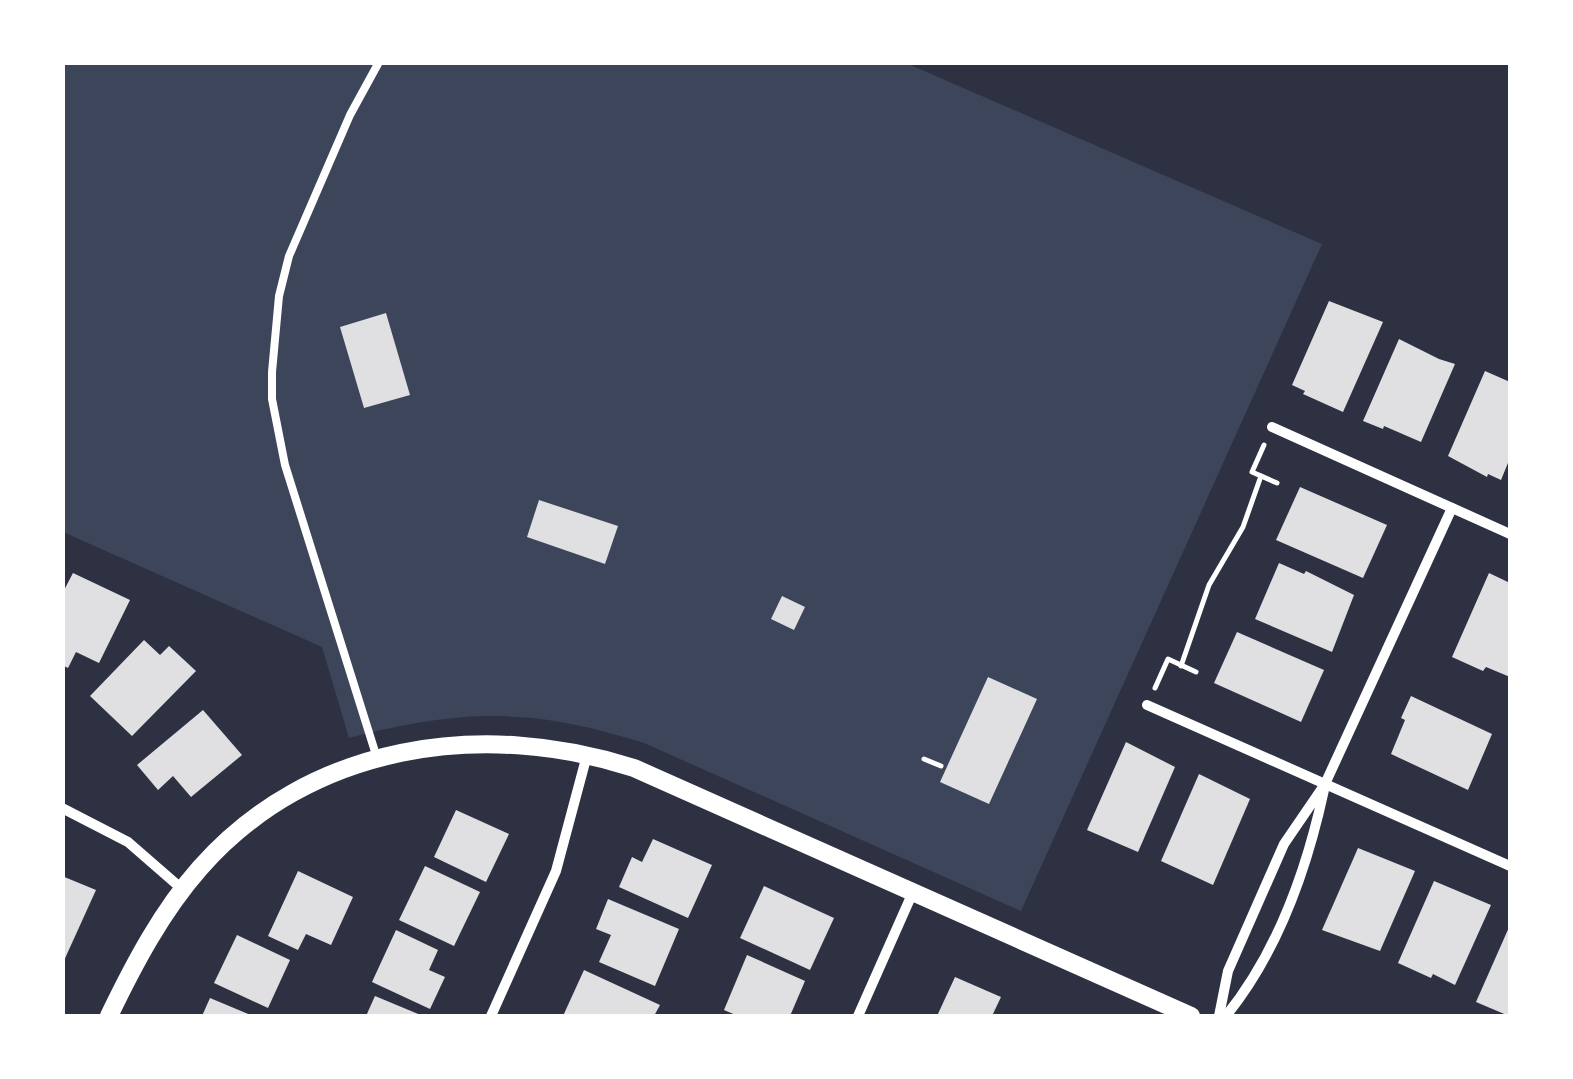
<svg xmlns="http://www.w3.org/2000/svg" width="1573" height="1079" font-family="Lato,sans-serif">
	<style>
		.green { fill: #3c4559 }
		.building { fill: #e0e0e3 }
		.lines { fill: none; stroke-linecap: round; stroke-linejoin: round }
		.path { stroke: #fff; stroke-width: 5 }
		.service { stroke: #fff; stroke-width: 8 }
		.minor { stroke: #fff; stroke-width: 10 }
		.tertiary { stroke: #fff; stroke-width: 18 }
	</style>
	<rect width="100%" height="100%" fill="#2d3142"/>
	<path class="green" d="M63,63H906L1322,244L1021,911L644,743C531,707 463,709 349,738L322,647L63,532Z"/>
	<g class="building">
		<path d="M1329,301L1383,322L1343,412L1303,394L1305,391L1292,385Z"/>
		<path d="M386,313L410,395L364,408L340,327Z"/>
		<path d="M1399,339L1439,359L1455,364L1421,442L1384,426L1383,429L1363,421Z"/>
		<path d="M1485,371L1510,382V458L1501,480L1488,474L1487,477L1448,456Z"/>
		<path d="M1300,487L1387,525L1363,578L1276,540Z"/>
		<path d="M539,500L618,526L605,564L527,537Z"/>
		<path d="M1279,563L1304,574L1306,571L1354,595L1332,652L1255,619Z"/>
		<path d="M73,573L130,600L99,663L76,652L68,668L62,665V594Z"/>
		<path d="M1489,573L1510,583V677L1486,667L1483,671L1452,657Z"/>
		<path d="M782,596L805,607L794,630L771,619Z"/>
		<path d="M1237,632L1324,670L1301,722L1214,683Z"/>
		<path d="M144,640L160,655L169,646L196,671L132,736L90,696Z"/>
		<path d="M988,677L1037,699L989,804L940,782Z"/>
		<path d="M1411,696L1492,734L1468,790L1391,754L1405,720L1401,718Z"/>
		<path d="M203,710L242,755L191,797L173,776L158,790L137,765Z"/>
		<path d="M1126,742L1175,767L1138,852L1087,830Z"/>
		<path d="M1199,774L1250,799L1213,885L1161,861Z"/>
		<path d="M456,810L509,834L486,882L434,857Z"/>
		<path d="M653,839L712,865L688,918L619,887L632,857L642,862Z"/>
		<path d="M1358,848L1415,871L1380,951L1322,930Z"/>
		<path d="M425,866L480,892L454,946L399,920Z"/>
		<path d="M298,871L353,897L331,945L306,934L298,950L268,936Z"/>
		<path d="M62,876L96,890L62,965Z"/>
		<path d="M1434,881L1491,905L1455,985L1433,974L1431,978L1398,963Z"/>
		<path d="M764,886L834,918L810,970L740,938Z"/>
		<path d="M608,899L679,929L655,986L599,962L611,935L596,929Z"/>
		<path d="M1510,925V1016H1509L1476,1002Z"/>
		<path d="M396,930L438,950L429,970L445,977L430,1009L372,982Z"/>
		<path d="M237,935L290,960L268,1008L214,983Z"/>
		<path d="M747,955L805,981L790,1016H738L724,1010Z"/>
		<path d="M584,970L660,1005L654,1016H563Z"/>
		<path d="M955,977L1001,997L992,1016H937Z"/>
		<path d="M375,996L423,1016H366Z"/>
		<path d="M210,998L253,1016H202Z"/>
	</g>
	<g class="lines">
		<g class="path">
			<path d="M1264,445L1252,472L1277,483"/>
			<path d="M1181,666L1209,585L1243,527L1261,476"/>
			<path d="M1155,688L1168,659L1196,672"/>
			<path d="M924,759L941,766"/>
		</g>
		<path class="service" d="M377,758L285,465L272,399V372L279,296L289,256L350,115L379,62"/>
		<g class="minor">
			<path d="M1272,427L1510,534"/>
			<path d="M1147,705L1510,866"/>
			<path d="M62,808L128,842L182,889"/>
			<path d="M491,1016L556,871L587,755"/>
			<path d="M858,1016L913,892"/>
			<path d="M1219,1016L1228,971L1284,844L1325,784L1452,508"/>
			<path d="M1226,1016C1277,953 1307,869 1324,790"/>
		</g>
		<path class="tertiary" d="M109,1016C134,964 162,911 200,868C310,743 483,719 634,768L1191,1016"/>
	</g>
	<rect width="1573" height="1079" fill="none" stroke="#ffffff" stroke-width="130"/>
</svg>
